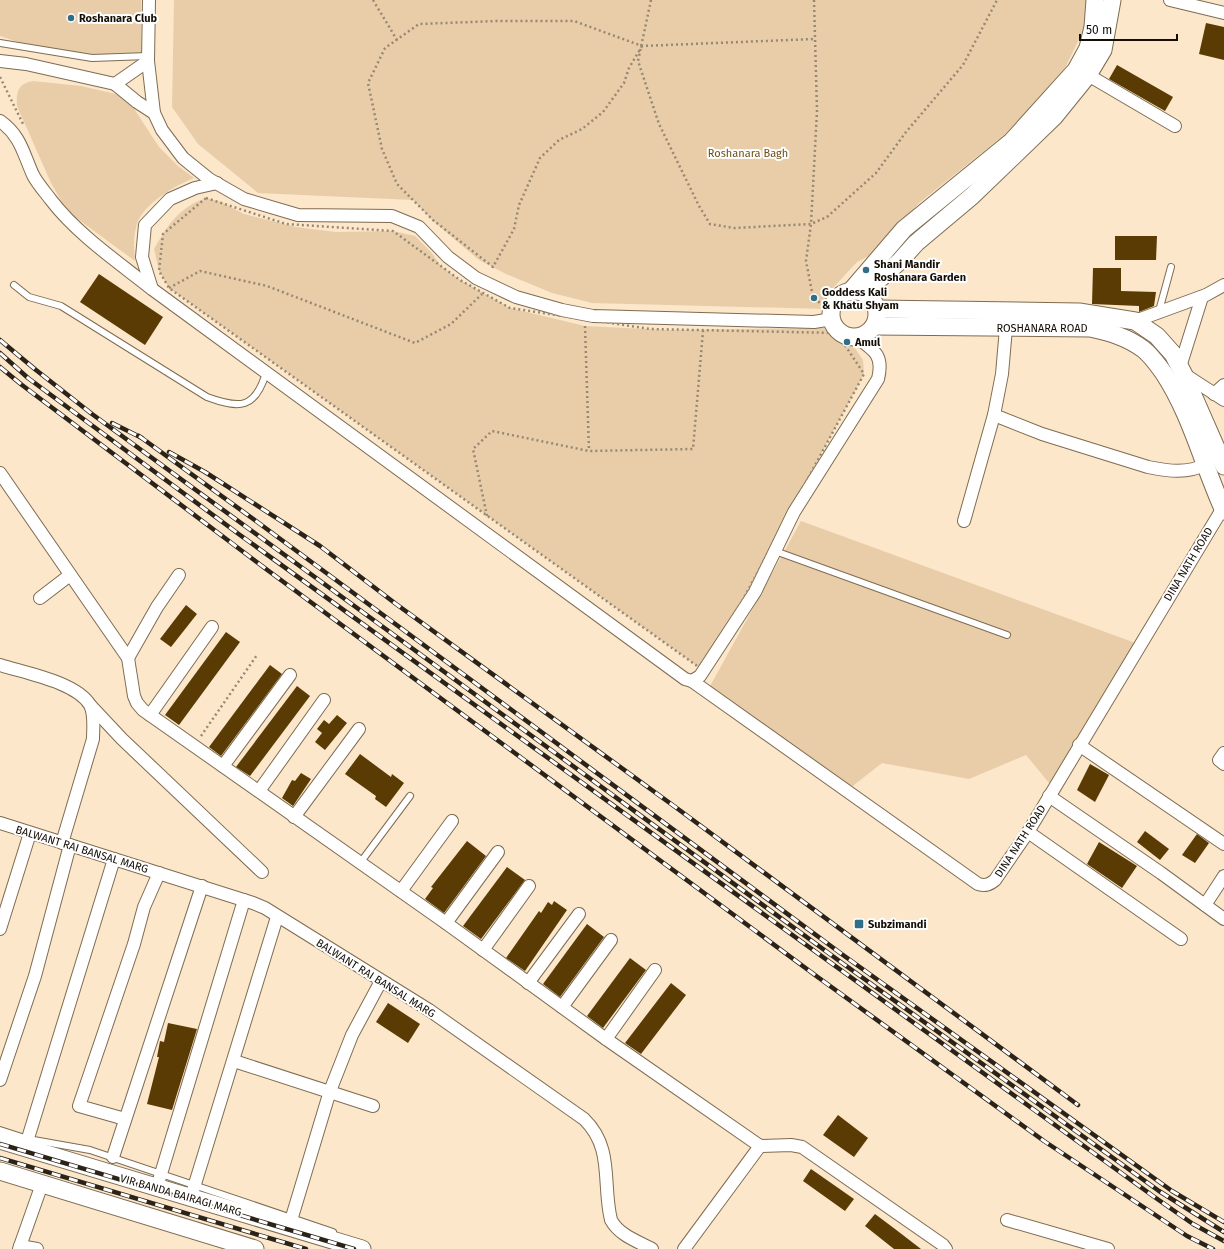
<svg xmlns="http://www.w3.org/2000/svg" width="1224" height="1249" font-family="'Fira Sans',sans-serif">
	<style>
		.green { fill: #e8cda8 }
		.building { fill: #593b03 }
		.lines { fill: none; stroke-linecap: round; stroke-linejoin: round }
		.lane-casing { stroke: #7e6c52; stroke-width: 8 }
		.street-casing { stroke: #7e6c52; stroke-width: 14 }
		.secondary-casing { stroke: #7e6c52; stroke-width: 19 }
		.path { stroke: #978874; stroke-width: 2.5; stroke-dasharray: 2 3; stroke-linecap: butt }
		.lane { stroke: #fff; stroke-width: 6 }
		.street { stroke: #fff; stroke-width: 12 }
		.secondary { stroke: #fff; stroke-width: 17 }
		.rail-casing { stroke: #2c2318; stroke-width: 4.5 }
		.rail { stroke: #fff; stroke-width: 3; stroke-dasharray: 9; stroke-linecap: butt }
		.poi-dot { fill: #326e85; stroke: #fff; stroke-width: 1.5 }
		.labels { text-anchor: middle; stroke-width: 4; stroke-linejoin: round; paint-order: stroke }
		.poi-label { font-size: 11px; font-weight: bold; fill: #140d04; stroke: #fff; text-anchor: start }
		.park-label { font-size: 11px; fill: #704d11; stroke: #fff }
		.street-label { font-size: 11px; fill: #140d04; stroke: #fff }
	</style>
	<rect width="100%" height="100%" fill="#fce7ca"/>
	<g class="green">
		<path d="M0,0H141V54L110,60L45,51L0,36Z"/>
		<path d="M174,0H1086V25L1063,72L1024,119L919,203L873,254L857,262L832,289L826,309L592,303L552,293L506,274L479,260L433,221L413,200L258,193L198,144L172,107Z"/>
		<path d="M33,81L81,86L120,95L129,101L159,147L178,166L194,178C176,185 143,204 137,224C133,236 134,249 135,261L67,211L51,183L17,106C16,91 18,84 33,81Z"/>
		<path d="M206,198L221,202L244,214L296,227L336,232L393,231L415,236L431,252L441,266L460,280L510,308L585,326L667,330L824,328L837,333L854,347L863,360L864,374L739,607L700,668L169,288L159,271L154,249C168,225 178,208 206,198Z"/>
		<path d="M801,521L1141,645L1059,795L1026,755L969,779L882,763L849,789L709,688Z"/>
	</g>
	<g class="building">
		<path d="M1206,23L1224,27V60L1199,54Z"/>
		<path d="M1117,65L1173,97L1165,111L1109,79Z"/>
		<path d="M1115,236H1157L1156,260H1115Z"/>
		<path d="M1093,268H1121V291L1156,292L1154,306L1139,312V306L1092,304Z"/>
		<path d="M99,274L163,317L145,345L80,302Z"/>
		<path d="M186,605L197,614L171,647L160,639Z"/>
		<path d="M226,632L240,642L179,725L165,715Z"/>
		<path d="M270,665L282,674L221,756L209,747Z"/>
		<path d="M297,686L310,696L250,776L236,767Z"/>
		<path d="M337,715L347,723L325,750L315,742L322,733L317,729L324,720L329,724Z"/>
		<path d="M360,754L391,777L392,774L404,783L386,807L375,799L376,796L345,774Z"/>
		<path d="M1090,764L1109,775L1095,802L1077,790Z"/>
		<path d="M301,773L311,779L293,806L282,798L292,780L295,781Z"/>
		<path d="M1145,831L1169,849L1160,860L1137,842Z"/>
		<path d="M1197,834L1209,843L1195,863L1182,855Z"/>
		<path d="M467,841L486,856L444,913L425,899L433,888L431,887Z"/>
		<path d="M1099,842L1137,866L1122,888L1087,864Z"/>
		<path d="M507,867L525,880L481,939L463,926Z"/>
		<path d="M554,901L567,910L525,971L506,958L539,911L541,913L548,902L552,905Z"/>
		<path d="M587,924L604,937L560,997L543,984Z"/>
		<path d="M630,958L646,970L603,1028L587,1016Z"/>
		<path d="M671,983L686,995L641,1054L625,1043Z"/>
		<path d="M388,1003L420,1024L408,1043L376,1022Z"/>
		<path d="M168,1023L197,1029L172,1110L147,1104L159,1057H157L160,1041L164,1042Z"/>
		<path d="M838,1115L868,1138L854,1157L823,1135Z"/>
		<path d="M811,1169L854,1199L845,1211L803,1181Z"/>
		<path d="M875,1214L895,1229L921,1249H894L865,1226Z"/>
	</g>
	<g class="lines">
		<g class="lane-casing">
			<g id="lane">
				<path d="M0,43L92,58L148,56"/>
				<path d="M14,285L29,297L61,306L207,397C240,409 255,409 266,373"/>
				<path d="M1159,311L1171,267"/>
				<path d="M775,551L1007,635"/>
				<path d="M360,863L410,796"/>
				<path d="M0,1130L28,1139L90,1150L333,1232"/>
			</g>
		</g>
		<g class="street-casing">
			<g id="street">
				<path d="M149,0L148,61L154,113"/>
				<path d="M1170,0L1224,13"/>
				<path d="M0,61L26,64L115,84L148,61"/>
				<path d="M1088,75L1175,126"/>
				<path d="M115,84L137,102L154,113L162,130L183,158L209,179L244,199L298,215L392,216L419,227L448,257L476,278L516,297L562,310L593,316L814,322L832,319"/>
				<path d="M0,121C21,136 23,153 33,175C37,183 45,192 51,200C77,234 118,262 152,289L685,679L692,681L700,676L755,592L794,512L878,379C884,355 874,350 856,337"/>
				<path d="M152,289L142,257L145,225L170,199L195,188L217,183"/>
				<path d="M1135,321L1206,295L1224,285"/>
				<path d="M1180,367L1202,297"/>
				<path d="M1184,374L1224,400"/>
				<path d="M1214,394L1224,385"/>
				<path d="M994,415L1042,434L1148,467C1168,471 1188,474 1206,464"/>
				<path d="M0,473L128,658L134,696L137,703L143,710L446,923L606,1039L760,1146L791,1145L802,1147L943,1245L946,1249"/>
				<path d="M964,521L994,415L1002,374L1006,328"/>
				<path d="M40,598L70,575"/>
				<path d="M128,658L157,607L179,575"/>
				<path d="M0,665C25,673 76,682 90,705C95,714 93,729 93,739L62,843"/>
				<path d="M692,681L978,884C985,886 989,885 995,880L1028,832L1224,506"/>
				<path d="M91,706L122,739L262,872"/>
				<path d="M150,715L212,627"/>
				<path d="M1079,745L1224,844"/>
				<path d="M1224,753L1219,760L1224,764"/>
				<path d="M223,766L290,675"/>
				<path d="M259,791L324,700"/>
				<path d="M1049,796L1161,873L1224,919"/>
				<path d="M294,817L359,729"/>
				<path d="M0,823L253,903L265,908L429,1010L584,1119C614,1148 602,1183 611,1220C619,1235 637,1241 652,1249"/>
				<path d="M1028,832L1181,939"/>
				<path d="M401,891L452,821"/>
				<path d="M1205,905L1224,876"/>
				<path d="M446,923L498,852"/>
				<path d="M0,929L30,833"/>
				<path d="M483,950L529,886"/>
				<path d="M528,983L579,914"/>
				<path d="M562,1007L611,940"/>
				<path d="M606,1039L655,970"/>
				<path d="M234,1061L373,1106"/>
				<path d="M0,1080L35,976L70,845"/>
				<path d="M125,1119L79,1106L134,944L144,907L159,873"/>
				<path d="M25,1148L114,859"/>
				<path d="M113,1157L202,886"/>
				<path d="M157,1187L244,900"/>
				<path d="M191,1197L277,917"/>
				<path d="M1007,1220L1108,1249"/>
				<path d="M289,1227L330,1091L352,1035L381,981"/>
				<path d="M20,1246L37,1249"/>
				<path d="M19,1249L42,1184"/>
				<path d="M684,1249L760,1146"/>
			</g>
		</g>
		<g class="secondary-casing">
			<g id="secondary">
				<circle cx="854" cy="314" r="23"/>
				<path d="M850,292L904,229L1012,141L1076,70L1088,48L1093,27L1095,0"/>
				<path d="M864,293L900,261L916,243L972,196L1054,117L1088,75L1103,50L1112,0"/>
				<path d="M877,309L1079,312L1135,321L1157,336L1173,354L1185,377L1224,466"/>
				<path d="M874,326L1090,328C1109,332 1127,337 1143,349C1151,355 1157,364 1163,372C1191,414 1203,465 1224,511"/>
				<path d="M0,1140L362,1249"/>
				<path d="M0,1171L255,1249"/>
			</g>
		</g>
		<g class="path">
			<path d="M373,0L397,40"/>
			<path d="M651,0L638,61L659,124L699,206L710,224L734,228L811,224L827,217L876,173L906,132L963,65L997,0"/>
			<path d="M814,0L817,111L811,224L806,261L813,297L826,308"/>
			<path d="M642,46L629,68L624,83L603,112L582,129L559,140L540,158L519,205L514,229L493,267L433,220L397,184L382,149L368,83L385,48L419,24L497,21H574L642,46L814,39"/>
			<path d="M0,77L24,126"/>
			<path d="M206,198L286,224L393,231L460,280L510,308L650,329L837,333L864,374L739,607L700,668L169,288L159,271L163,234Z"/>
			<path d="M169,288L200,271L267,286L415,343L451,324L482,294"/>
			<path d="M585,326L589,451"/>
			<path d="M487,516L473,449L492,431L589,451L693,449L703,331"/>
			<path d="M201,736L257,655"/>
		</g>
		<use href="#lane" class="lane"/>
		<use href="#street" class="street"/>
		<use href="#secondary" class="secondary"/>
		<g class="rail-casing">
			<g id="rail">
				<path d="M0,340L36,370L92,414L838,960L1159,1191L1224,1232"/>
				<path d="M0,353L28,378L240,535L1153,1196L1193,1224L1224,1241"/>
				<path d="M0,367L22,385L266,569L819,978L1044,1141L1187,1236L1213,1249"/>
				<path d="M112,423L142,438"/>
				<path d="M139,436L256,521L843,955L1172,1191L1224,1222"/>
				<path d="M169,452L205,472L320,546L396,604L678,809L1078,1105"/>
				<path d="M0,1144L354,1249"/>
				<path d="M0,1158L306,1249"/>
			</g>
		</g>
		<use href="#rail" class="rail"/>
	</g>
	<g class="poi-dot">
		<circle cx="71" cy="18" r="4"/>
		<circle cx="866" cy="270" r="4"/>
		<circle cx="814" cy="298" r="4"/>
		<circle cx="847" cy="342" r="4"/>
		<rect x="854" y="919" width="10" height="10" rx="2"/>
	</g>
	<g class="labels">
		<g class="poi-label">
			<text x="79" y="22">Roshanara Club</text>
			<text x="874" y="268">Shani Mandir<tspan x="874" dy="13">Roshanara Garden</tspan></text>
			<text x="822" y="296">Goddess Kali<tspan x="822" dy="13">&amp; Khatu Shyam</tspan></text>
			<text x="855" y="346">Amul</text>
			<text x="868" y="928">Subzimandi</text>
		</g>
		<g class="park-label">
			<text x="748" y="157">Roshanara Bagh</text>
		</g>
		<g class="street-label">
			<text x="1042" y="332">ROSHANARA ROAD</text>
			<text transform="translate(1188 564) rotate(-59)" y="4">DINA NATH ROAD</text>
			<text transform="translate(1020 841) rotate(-57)" y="4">DINA NATH ROAD</text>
			<text transform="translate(82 849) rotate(17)" y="4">BALWANT RAI BANSAL MARG</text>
			<text transform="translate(376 978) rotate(32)" y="4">BALWANT RAI BANSAL MARG</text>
			<text transform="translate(181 1195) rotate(16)" y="4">VIR BANDA BAIRAGI MARG</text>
		</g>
	</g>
	<path d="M1080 34v6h97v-6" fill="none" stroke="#140d04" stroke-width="2"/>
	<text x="1086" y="34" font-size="12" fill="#140d04" stroke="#ffffff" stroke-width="3" paint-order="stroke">50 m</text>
</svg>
